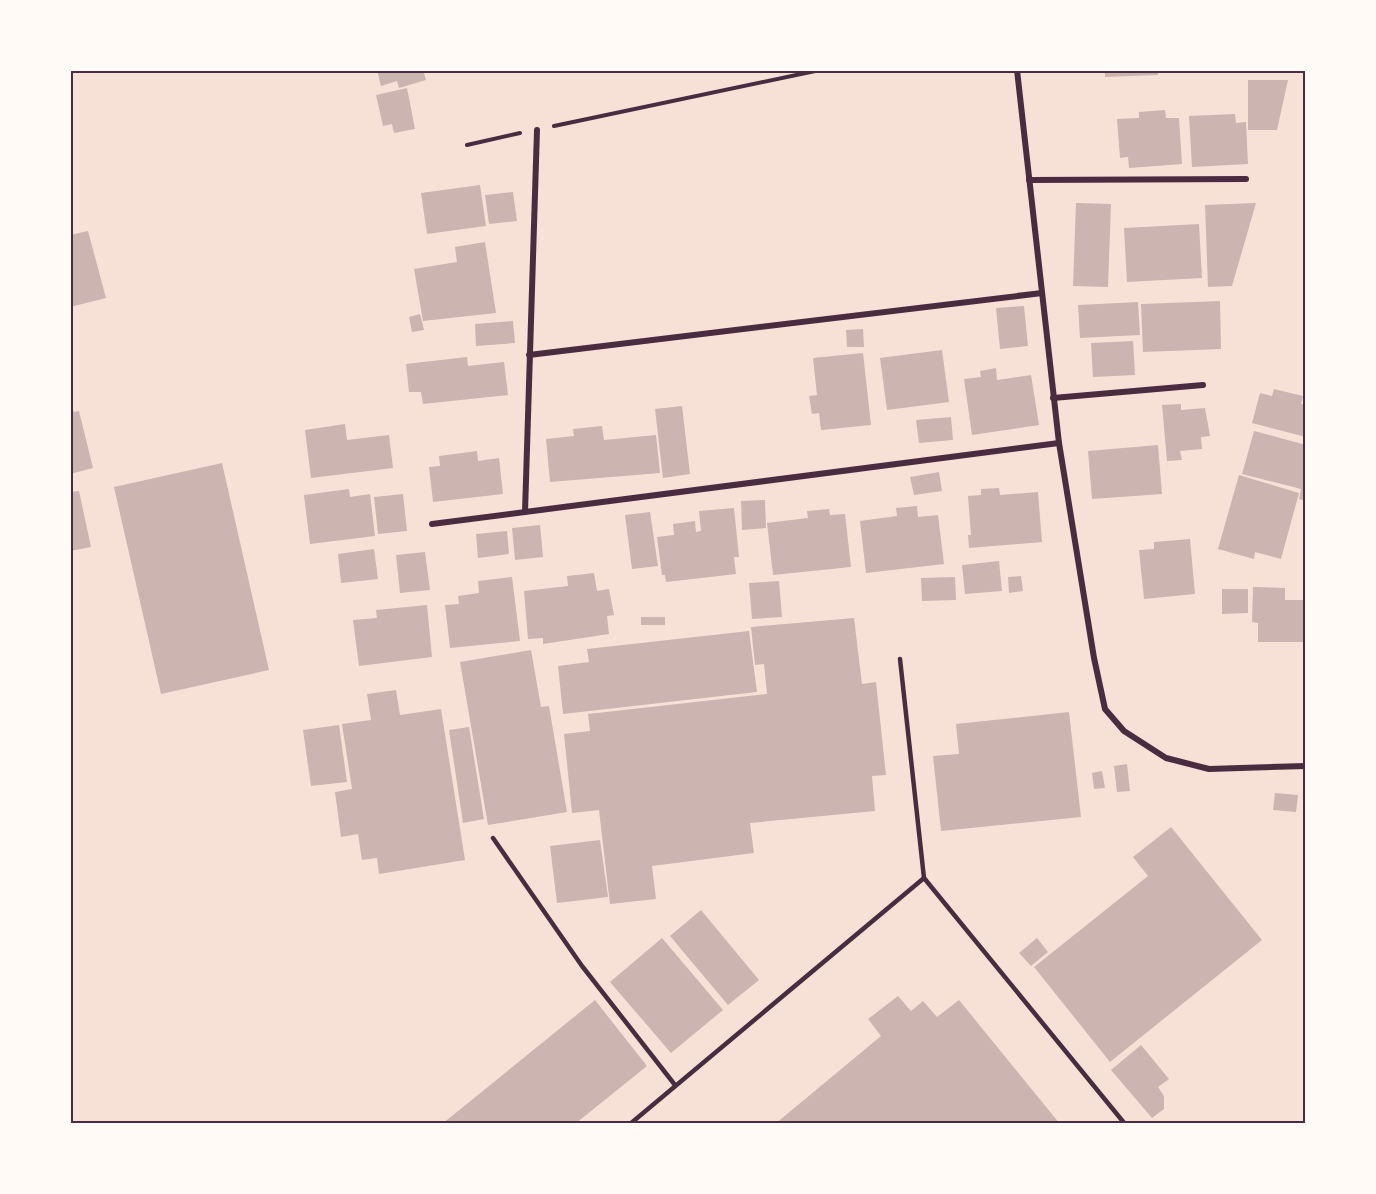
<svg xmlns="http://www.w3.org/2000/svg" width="1376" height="1194" font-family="'Noto Serif',serif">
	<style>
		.building { fill: #ccb4b1 }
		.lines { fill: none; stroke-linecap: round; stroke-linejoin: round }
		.path { stroke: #4a2c40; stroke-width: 4 }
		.service { stroke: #4a2c40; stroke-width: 4.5 }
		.minor { stroke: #4a2c40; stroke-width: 6 }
		.neatline { fill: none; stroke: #4a2c40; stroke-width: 2 }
	</style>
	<rect width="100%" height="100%" fill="#f7e1d7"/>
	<g class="building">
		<path d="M377,70H423L426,80L399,88L397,81L381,86Z"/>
		<path d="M1105,70H1158V75L1105,77Z"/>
		<path d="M1248,80H1288L1277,130H1248Z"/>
		<path d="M407,88L415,129L394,133L392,124L383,126L376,95Z"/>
		<path d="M1165,110L1166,118H1179L1182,164L1129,168L1128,157L1120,158L1117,119L1139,118V112Z"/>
		<path d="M1235,114L1236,123L1246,122L1248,164L1192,167L1189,116Z"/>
		<path d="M480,185L486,226L427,234L421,193Z"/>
		<path d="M513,192L517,221L489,224L485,195Z"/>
		<path d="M1076,203L1111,204L1108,287L1073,286Z"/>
		<path d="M1256,203L1232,286L1208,287L1205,205Z"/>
		<path d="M1199,224L1202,278L1127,282L1124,228Z"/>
		<path d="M88,231L106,298L70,307V235Z"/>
		<path d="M485,242L496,313L423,321L414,269L457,262L455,247Z"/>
		<path d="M1220,301L1221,349L1143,352L1141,304Z"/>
		<path d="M1138,302L1140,335L1080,338L1078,305Z"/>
		<path d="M1024,306L1028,346L1000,349L996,308Z"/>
		<path d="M420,314L424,330L412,332L409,317Z"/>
		<path d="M513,321L515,343L476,346L475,324Z"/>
		<path d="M863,329L864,347H847L846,330Z"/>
		<path d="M1133,341L1135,375L1093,377L1091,343Z"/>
		<path d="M942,350L949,402L887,410L880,358Z"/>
		<path d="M863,353L871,425L821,430L819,413L812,414L809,396L817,395L813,358Z"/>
		<path d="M467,357L468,366L504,362L508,395L423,404L421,392H409L406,364Z"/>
		<path d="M996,368L997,380L1031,375L1039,425L972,435L964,379L981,377L980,371Z"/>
		<path d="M1274,389L1303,396L1301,404L1306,405V437L1252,423L1260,393L1272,396Z"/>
		<path d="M70,404L74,412L79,411L93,468L70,474Z"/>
		<path d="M1181,404V410L1205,408L1210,436L1201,437L1202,449L1180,451L1182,460L1167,461L1162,405Z"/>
		<path d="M682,406L690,474L663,478L655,409Z"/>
		<path d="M951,417L953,440L919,443L916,420Z"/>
		<path d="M345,424L347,440L389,435L393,468L311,478L305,430Z"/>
		<path d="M602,426L604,440L656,435L660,473L550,482L546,439L574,436L573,429Z"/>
		<path d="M1254,431L1306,445V501L1299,499L1301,489L1242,474Z"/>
		<path d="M1158,445L1162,494L1092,499L1088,451Z"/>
		<path d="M477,451L478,461L499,458L503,494L433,502L429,467L440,466L439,456Z"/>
		<path d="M222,463L269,670L161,694L114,487Z"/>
		<path d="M939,472L942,491L914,495L910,477Z"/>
		<path d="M1239,475L1299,493L1281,559L1255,552L1254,559L1218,549Z"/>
		<path d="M999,488L1000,495L1038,492L1042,542L969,548L968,535H971L968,496L981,495V489Z"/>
		<path d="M349,489L350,497L370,494L375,536L310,544L304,495Z"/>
		<path d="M79,491L91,547L70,551V492Z"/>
		<path d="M403,494L407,531L378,534L374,497Z"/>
		<path d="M765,500L766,528L742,530L741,501Z"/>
		<path d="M917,506L918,517L938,515L944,564L866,573L860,521L897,516L896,508Z"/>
		<path d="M734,508L739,557H734L736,574L666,582L665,575H662L657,537L674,535L673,524L695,521L696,532L701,531L699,511Z"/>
		<path d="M829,509L830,515L845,514L851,567L773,575L767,523L808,518L807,511Z"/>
		<path d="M650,512L658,566L632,569L625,515Z"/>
		<path d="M540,525L543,557L515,560L512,528Z"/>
		<path d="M507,531L509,554L478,558L476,534Z"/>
		<path d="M1190,539L1195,594L1144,599L1139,550L1154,549V542Z"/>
		<path d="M374,549L378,579L341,583L338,554Z"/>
		<path d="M425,552L430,590L400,593L396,555Z"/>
		<path d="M999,561L1002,591L965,594L962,565Z"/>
		<path d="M594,573L597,591L609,589L614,615L607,616L609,634L543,644V638L528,639L524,591L568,586L567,576Z"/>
		<path d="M1021,576L1023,591L1009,593L1008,577Z"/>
		<path d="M512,577L520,641L450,648L445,605L459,604L458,596L479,593L478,581Z"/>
		<path d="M955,577L956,600L922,601L921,578Z"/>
		<path d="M779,581L782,617L752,619L749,583Z"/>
		<path d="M1253,587L1285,588V600H1306V642H1258V623L1252,622Z"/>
		<path d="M1222,589H1248V613L1222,614Z"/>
		<path d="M427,605L432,657L359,666L353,620L377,618L376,610Z"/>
		<rect x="641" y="617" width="24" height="8"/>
		<path d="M854,618L862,684L876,682L886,775L872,776L875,811L750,823L754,853L652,866L656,899L610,904L599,810L572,813L564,734L590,731L588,714L767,694L764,664L755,665L751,627Z"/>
		<path d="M749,631L757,692L563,714L558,666L589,662L587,649Z"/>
		<path d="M531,650L541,707L549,706L567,812L488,825L460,662Z"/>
		<path d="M396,690L400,715L441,709L465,860L379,874L377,858L362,860L358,834L341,837L335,792L352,789L342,724L371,720L367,694Z"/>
		<path d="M1069,712L1081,817L941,831L933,756L959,754L956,724Z"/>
		<path d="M339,725L347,782L311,786L303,730Z"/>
		<path d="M469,727L484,819L463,823L449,730Z"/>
		<path d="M1127,764L1130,791L1117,792L1114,766Z"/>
		<path d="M1102,771L1105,788L1094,789L1092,773Z"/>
		<path d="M1275,793L1298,795L1296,812L1273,810Z"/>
		<path d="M1171,827L1262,940L1110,1062L1034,967L1148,876L1133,857Z"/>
		<path d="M600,840L608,897L557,903L550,846Z"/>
		<path d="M701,910L759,980L728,1005L670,936Z"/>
		<path d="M662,938L723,1010L671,1053L610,982Z"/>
		<path d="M1037,938L1048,952L1031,966L1019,953Z"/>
		<path d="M898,996L911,1011L923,1001L937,1017L959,1000L1060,1124H775L881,1036L868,1019Z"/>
		<path d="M595,1000L647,1066L575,1124H442Z"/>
		<path d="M1141,1045L1169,1079L1158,1087L1164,1096V1109L1152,1118L1111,1070Z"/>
	</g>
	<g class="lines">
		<g class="path">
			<path d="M554,126L820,70"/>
			<path d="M467,145L520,133"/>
		</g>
		<g class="service">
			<path d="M900,659L924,878L1125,1124"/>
			<path d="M493,838L582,966L675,1085"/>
			<path d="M630,1124L924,878"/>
		</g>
		<g class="minor">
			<path d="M1017,70L1059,443L1094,658L1105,709L1124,731L1166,758L1209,769L1306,766"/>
			<path d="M1029,180L1246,179"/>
			<path d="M529,355L1042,293"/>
			<path d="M1053,398L1203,385"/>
			<path d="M525,512L537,130"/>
			<path d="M432,524L1059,443"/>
		</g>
	</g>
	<rect width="1376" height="1194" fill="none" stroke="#fffaf5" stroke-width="144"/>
	<rect x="72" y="72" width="1232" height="1050" class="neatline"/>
</svg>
